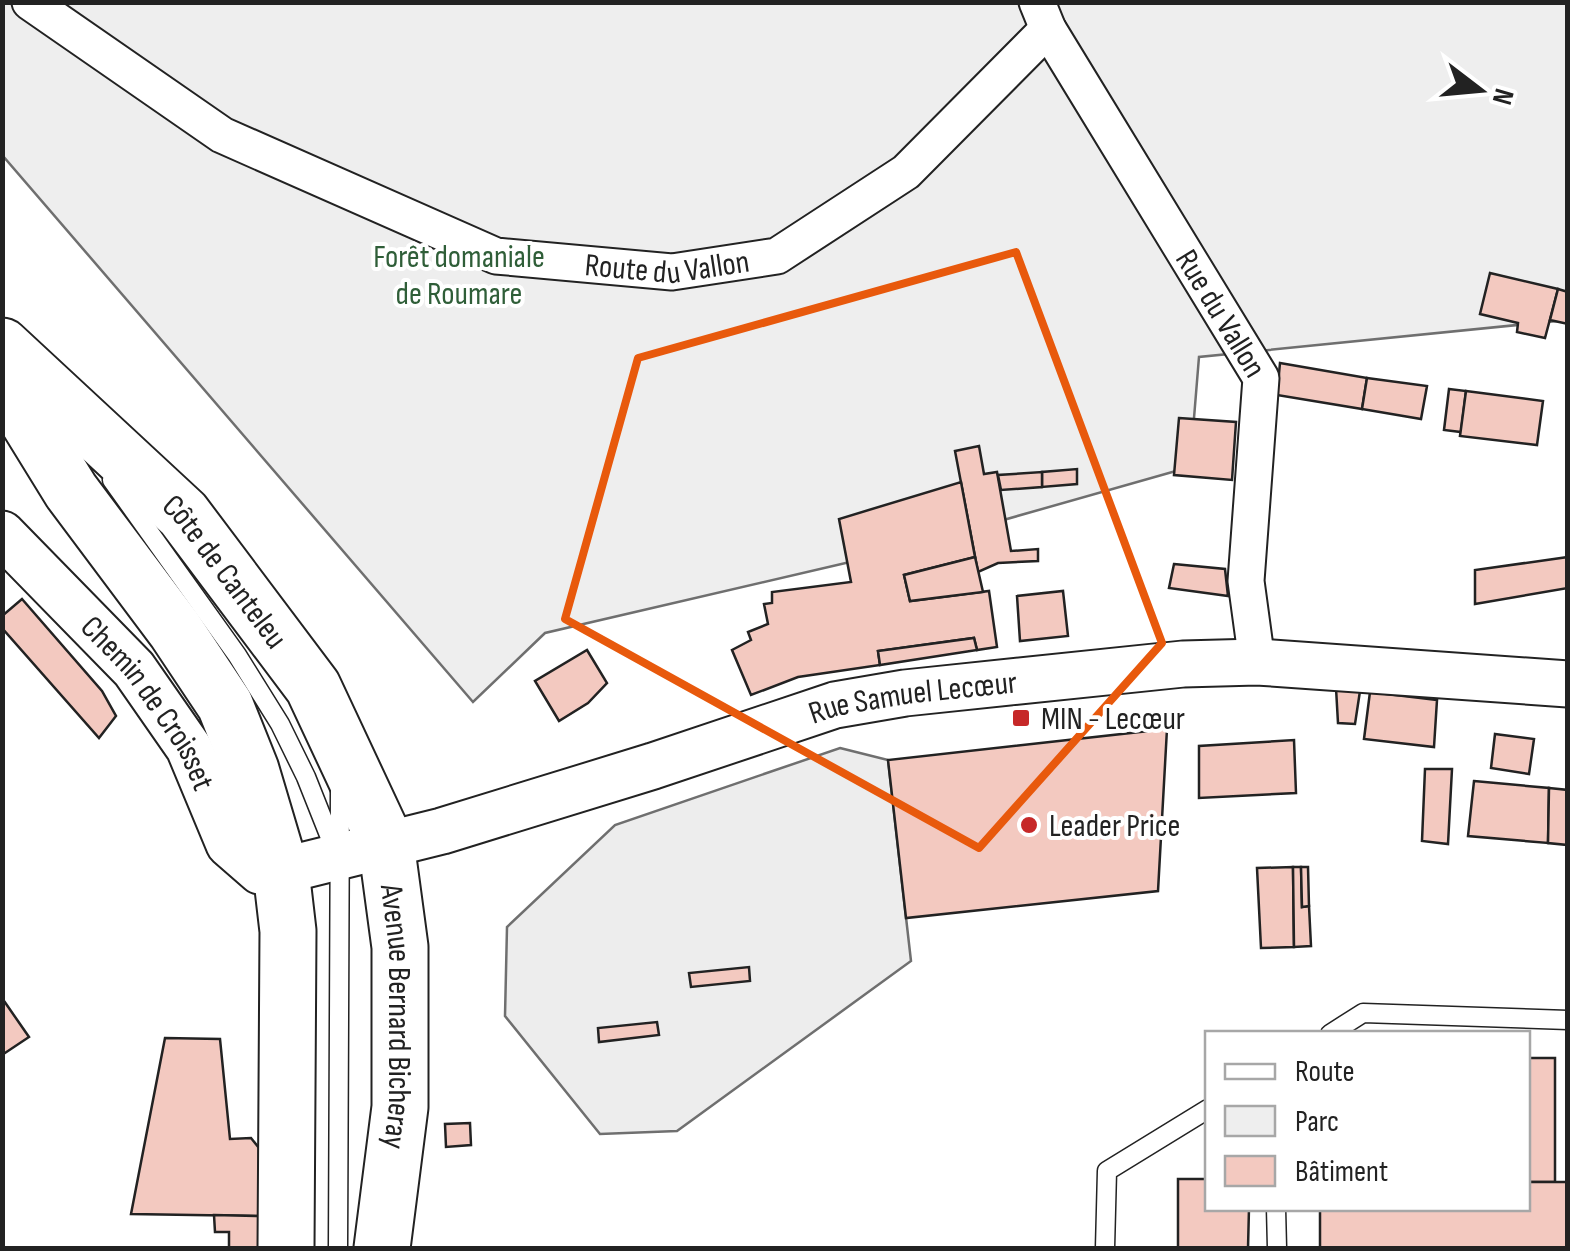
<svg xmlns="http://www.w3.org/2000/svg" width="1570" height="1251" font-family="'Sofia Sans Condensed',sans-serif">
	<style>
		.green { fill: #eee; stroke: #6f6f6f; stroke-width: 2.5 }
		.parking { fill: #ededed; stroke: #6f6f6f; stroke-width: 2.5 }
		.building { fill: #f3c9c0; stroke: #222; stroke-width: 2.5 }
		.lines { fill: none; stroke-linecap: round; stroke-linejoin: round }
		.service-casing { stroke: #222; stroke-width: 21 }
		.minor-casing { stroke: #222; stroke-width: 39 }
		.tertiary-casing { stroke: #222; stroke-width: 49 }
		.primary-casing { stroke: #222; stroke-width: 59 }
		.service { stroke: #fff; stroke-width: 18 }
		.minor { stroke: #fff; stroke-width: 35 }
		.tertiary { stroke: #fff; stroke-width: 45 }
		.primary { stroke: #fff; stroke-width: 55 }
		.marked { fill: none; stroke: #e8590c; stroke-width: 8; stroke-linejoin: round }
		.poi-dot { fill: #c62828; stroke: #fff; stroke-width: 4 }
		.labels { text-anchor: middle; stroke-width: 8; stroke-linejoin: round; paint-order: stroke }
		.park-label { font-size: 32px; fill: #2f5e38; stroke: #fff }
		.street-label { font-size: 32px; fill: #222; stroke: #fff }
		.poi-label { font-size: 32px; fill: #222; stroke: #fff; text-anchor: start }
	</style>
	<rect width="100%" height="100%" fill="#fff"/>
	<path class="green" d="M2,3H1567V320L1199,357L1190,467L880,555L545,633L473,702L3,156Z"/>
	<path class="parking" d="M840,748L888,760L911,961L677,1131L600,1134L505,1016L507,927L615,825Z"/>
	<g class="building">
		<path d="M1490,273L1558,289L1545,338L1517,332L1518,323L1480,314Z"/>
		<path d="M1558,289L1568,292V324L1550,320Z"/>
		<path d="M1280,363L1367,378L1362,409L1277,395Z"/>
		<path d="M1367,378L1427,386L1421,419L1362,409Z"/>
		<path d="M1449,389L1466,391L1461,432L1444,430Z"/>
		<path d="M1466,391L1543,401L1537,445L1460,436Z"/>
		<path d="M1179,418L1236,422L1232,480L1174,475Z"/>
		<path d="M979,446L984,474L997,472L1011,551L1038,549V561L998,563L978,572L955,451Z"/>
		<path d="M1077,469V484L1042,487V472Z"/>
		<path d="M1042,472V487L1001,490L998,475Z"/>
		<path d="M961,482L975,557L904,575L910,601L989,591L997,647L977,650L974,638L878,651L880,665L798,677L751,695L732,650L751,640L748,632L768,624L764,604L772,603V592L851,582L839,519Z"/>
		<path d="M975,557L983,592L910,601L904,575Z"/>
		<path d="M1568,557V588L1475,604V570Z"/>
		<path d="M1174,564L1225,569L1228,596L1169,588Z"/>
		<path d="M1063,591L1068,636L1020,641L1017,596Z"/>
		<path d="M22,599L102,691L116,716L99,738L2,628V616Z"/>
		<path d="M974,638L977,650L880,665L878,651Z"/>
		<path d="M587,650L607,683L588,703L559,721L535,681Z"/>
		<path d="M1336,688L1360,691L1355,724L1338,723Z"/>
		<path d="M1370,692L1437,700L1434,747L1364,739Z"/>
		<path d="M1167,729L1158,891L906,918L888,760Z"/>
		<path d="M1495,734L1534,739L1529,774L1491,768Z"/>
		<path d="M1294,740L1296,793L1199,798V746Z"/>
		<path d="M1425,769H1452L1448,844L1422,841Z"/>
		<path d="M1474,781L1549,788L1548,843L1468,836Z"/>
		<path d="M1549,788L1568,790V845L1548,843Z"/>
		<path d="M1293,867L1294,947L1261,948L1257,868Z"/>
		<path d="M1293,867H1301L1302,907L1309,906L1311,946L1294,947Z"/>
		<path d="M1301,867H1308L1309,906L1302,907Z"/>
		<path d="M749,967L750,981L691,987L689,973Z"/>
		<path d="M2,998L29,1037L2,1055Z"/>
		<path d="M657,1022L659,1035L599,1042L598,1028Z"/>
		<path d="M165,1038L220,1039L230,1139L251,1138L259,1148V1216L131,1214Z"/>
		<rect x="1528" y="1058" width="27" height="124"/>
		<path d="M470,1123L471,1145L446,1147L445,1124Z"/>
		<path d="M1178,1179H1208V1208H1249L1248,1248H1178Z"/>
		<path d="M1528,1182H1568V1248H1320V1208H1528Z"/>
		<path d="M214,1215L259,1216V1248H229V1232H215Z"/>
	</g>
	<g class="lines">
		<g class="service-casing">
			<g id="service">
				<path d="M112,480L237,655L280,724L306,777L337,855"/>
				<path d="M1330,1034L1363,1013L1568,1020"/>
				<path d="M1276,1208L1277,1248"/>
				<path d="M338,1248L340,789"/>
				<path d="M1105,1248L1107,1171L1208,1109"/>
			</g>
		</g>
		<g class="minor-casing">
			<g id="minor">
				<path id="s1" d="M30,2L222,135L496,256L672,272L777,256L906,172L1048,29"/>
				<path id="s2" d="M1037,2L1048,29L1261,378L1246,581L1257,662"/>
			</g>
		</g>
		<g class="tertiary-casing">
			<g id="tertiary">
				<path id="s3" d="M2,534L134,669L189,748L229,844L260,871H281L442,831L653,766L835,705L905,693L1183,664L1257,662L1568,684"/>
			</g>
		</g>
		<g class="primary-casing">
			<g id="primary">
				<path id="s4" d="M2,346L183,514L313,687L386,843L400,947V1107L382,1248"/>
				<path d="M2,379L71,491L175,630L225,705L251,770L281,871L288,931L286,1248"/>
			</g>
		</g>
		<use href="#service" class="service"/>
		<use href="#minor" class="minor"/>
		<use href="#tertiary" class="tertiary"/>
		<use href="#primary" class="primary"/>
	</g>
	<path class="marked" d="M1016,252L1162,643L979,848L565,619L638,358Z"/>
	<g class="poi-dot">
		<rect x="1011" y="708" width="20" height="20" rx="5"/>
		<circle cx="1029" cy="825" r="10"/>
	</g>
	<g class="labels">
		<g class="park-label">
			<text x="459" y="267">Forêt domaniale<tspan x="459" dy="37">de Roumare</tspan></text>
		</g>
		<g class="street-label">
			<text dy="11" stroke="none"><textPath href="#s1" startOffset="705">Route du Vallon</textPath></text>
			<text dy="11" stroke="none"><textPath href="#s2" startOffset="362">Rue du Vallon</textPath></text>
			<text dy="11" stroke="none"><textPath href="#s4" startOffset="318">Côte de Canteleu</textPath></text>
			<text dy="11" stroke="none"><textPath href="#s3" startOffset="1108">Rue Samuel Lecœur</textPath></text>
			<text dy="11" stroke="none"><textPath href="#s3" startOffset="225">Chemin de Croisset</textPath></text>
			<text dy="11" stroke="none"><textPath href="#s4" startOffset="810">Avenue Bernard Bicheray</textPath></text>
		</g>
		<g class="poi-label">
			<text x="1041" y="729">MIN - Lecœur</text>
			<text x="1049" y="836">Leader Price</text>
		</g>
	</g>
	<rect width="1570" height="1251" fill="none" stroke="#222222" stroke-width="10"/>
	<rect x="1205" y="1031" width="325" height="180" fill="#ffffff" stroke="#a7a7a7" stroke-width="2.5"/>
	<rect x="1225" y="1064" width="50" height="15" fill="#ffffff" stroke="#a7a7a7" stroke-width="2.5"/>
	<text x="1295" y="1081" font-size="30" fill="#222222">Route</text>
	<rect x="1225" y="1106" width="50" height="30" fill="#eeeeee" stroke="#a7a7a7" stroke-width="2.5"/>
	<text x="1295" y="1131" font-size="30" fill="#222222">Parc</text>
	<rect x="1225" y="1156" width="50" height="30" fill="#f3c9c0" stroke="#a7a7a7" stroke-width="2.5"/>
	<text x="1295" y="1181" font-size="30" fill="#222222">Bâtiment</text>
	<g transform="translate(1480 90) rotate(106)" stroke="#ffffff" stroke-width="8" paint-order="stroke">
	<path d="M0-8L18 38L0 25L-18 38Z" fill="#222222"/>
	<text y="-15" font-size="28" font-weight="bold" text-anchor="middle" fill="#222222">N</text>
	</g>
</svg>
